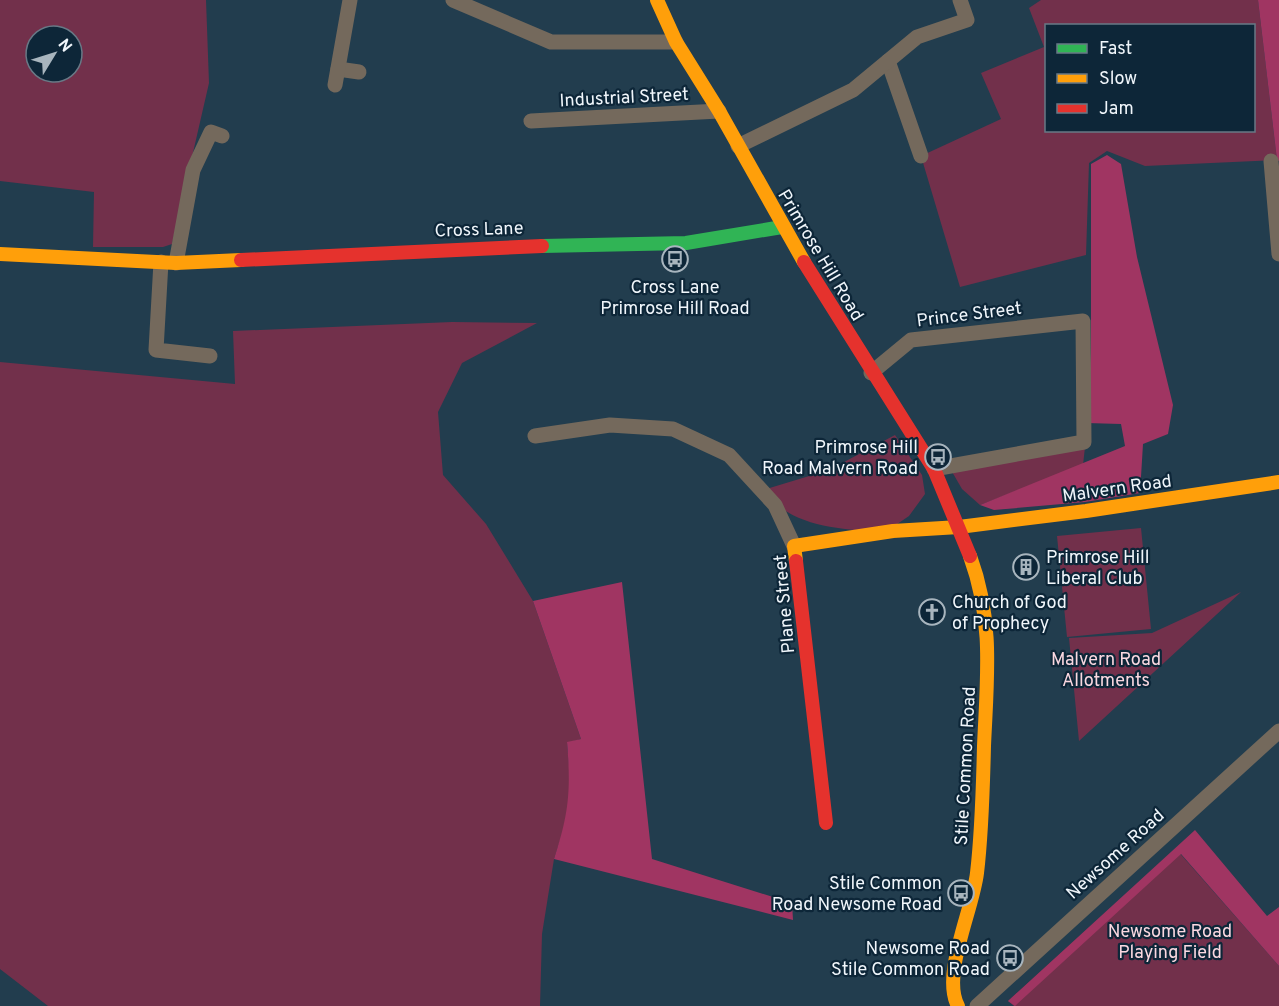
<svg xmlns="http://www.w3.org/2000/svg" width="1279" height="1006" font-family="Overpass,sans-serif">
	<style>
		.green { fill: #72304b; fill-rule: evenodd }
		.forest { fill: #a03562 }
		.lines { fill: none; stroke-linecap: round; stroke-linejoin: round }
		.street { stroke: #74695c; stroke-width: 15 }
		.fast { stroke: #30b455; stroke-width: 14 }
		.slow { stroke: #ff9f0a; stroke-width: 14 }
		.jam { stroke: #e5322d; stroke-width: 14 }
		.labels { text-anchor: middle; stroke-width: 4.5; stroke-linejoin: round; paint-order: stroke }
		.street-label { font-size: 18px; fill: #f0f6fb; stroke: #0d2638 }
		.poi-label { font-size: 18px; fill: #f0f6fb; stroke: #0d2638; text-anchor: end }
		.park-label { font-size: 18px; fill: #fbd8e1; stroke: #0d2638 }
	</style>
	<rect width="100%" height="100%" fill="#223d4e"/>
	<g class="green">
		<path d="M0,0H206L209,83L172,244L163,247H93L94,192L0,181ZM36,36H72V72H36Z"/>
		<path d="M1041,0H1258L1277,160L1145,166L1107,151L1089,163L1086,255L960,287L921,156L1001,119L981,73L1044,47L1029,8ZM1046,26H1254V130H1046Z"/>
		<path d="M452,322L537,323L462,363L438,412L443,475L486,524L533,601L581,739L567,743L571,788L565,825L554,859L542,934L540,1006H48L0,969V362L235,384L233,331Z"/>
		<path d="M895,435L922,475L925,494L909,516L884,533C839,528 793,529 763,490L829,470Z"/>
		<path d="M1085,447L1083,465L980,505L962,489L951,470Z"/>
		<path d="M1141,528L1151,629L1067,637L1057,536Z"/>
		<path d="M1241,592L1079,741L1069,638L1152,633Z"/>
		<path d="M1176,849L1279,966V1006H1014L1008,1001Z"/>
	</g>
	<g class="forest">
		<path d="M1258,0H1279V161L1277,160Z"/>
		<path d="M1107,155L1121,164L1137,257L1173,405L1168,434L1143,444L1140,493L1085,502L994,510L980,505L1125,446L1121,424L1086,423L1091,353V164Z"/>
		<path d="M622,582L652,859L792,903L793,920L554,859C569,813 571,791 567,742L581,739L533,601Z"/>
		<path d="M1195,830L1267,916L1279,907V966L1181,854L1015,1006L1008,1001Z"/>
	</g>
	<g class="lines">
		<g class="street">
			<path d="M453,0L551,42H676"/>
			<path d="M888,61L921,156"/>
			<path d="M338,69L359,72"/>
			<path d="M335,85L350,0"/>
			<path d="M531,121L719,111"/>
			<path d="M738,146L853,90L917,37L967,20L960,0"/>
			<path d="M1271,161L1279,254"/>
			<path d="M161,262L156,350L210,356"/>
			<path d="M176,263L193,170L211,132L222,136"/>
			<path d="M871,373L911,340L1083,321L1084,442L934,469"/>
			<path d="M535,436L610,425L673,429L729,455L775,505L794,546"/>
			<path d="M977,1006L1279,731"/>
		</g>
		<path class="fast" d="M542,246L686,243L782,227"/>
		<g class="slow">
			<path d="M657,0L676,42L719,111L804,262"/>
			<path d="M0,254L176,263L241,260"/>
			<path d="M796,561L794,546L893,531L959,527L1086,511L1279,482"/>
			<path d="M958,1006C941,975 973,909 977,873C982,831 983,788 984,746C987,677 994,622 970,556"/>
		</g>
		<g class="jam">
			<path d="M241,260L542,246"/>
			<path d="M804,262L934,469L970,556"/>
			<path d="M796,561L826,823"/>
		</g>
	</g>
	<defs>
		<g id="bus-ring" transform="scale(1.35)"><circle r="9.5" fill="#0d2638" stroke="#a8b5be" stroke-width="1.5"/><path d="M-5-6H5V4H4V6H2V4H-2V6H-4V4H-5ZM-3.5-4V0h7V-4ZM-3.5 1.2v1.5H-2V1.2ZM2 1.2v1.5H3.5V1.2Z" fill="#a8b5be"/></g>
		<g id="building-ring" transform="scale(1.35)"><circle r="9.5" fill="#0d2638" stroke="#a8b5be" stroke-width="1.5"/><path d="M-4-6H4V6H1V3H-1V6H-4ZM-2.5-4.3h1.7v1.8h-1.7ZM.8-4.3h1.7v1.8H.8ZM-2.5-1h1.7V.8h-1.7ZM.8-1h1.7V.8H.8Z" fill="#a8b5be"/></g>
		<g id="church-ring" transform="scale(1.35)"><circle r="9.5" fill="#0d2638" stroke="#a8b5be" stroke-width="1.5"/><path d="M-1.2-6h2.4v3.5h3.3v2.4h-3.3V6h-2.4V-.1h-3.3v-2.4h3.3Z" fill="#a8b5be"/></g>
	</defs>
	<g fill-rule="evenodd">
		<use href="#bus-ring" x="675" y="259"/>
		<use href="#bus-ring" x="938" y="457"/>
		<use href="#building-ring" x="1026" y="567"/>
		<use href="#church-ring" x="932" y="612"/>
		<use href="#bus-ring" x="961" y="893"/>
		<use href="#bus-ring" x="1010" y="958"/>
	</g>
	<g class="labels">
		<g class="street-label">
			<text transform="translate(624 97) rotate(-3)" y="6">Industrial Street</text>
			<text transform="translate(479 229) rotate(-2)" y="6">Cross Lane</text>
			<text transform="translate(821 255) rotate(59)" y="6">Primrose Hill Road</text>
			<text transform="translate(969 314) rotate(-7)" y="6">Prince Street</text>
			<text transform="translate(1117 488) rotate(-8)" y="6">Malvern Road</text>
			<text transform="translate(784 604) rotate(-95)" y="6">Plane Street</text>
			<text transform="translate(965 766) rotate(-87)" y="6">Stile Common Road</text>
			<text transform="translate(1115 854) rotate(-42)" y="6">Newsome Road</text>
		</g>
		<g class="poi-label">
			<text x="675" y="293" text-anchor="middle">Cross Lane<tspan x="675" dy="21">Primrose Hill Road</tspan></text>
			<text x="918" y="453">Primrose Hill<tspan x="918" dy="21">Road Malvern Road</tspan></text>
			<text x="1046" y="563" text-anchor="start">Primrose Hill<tspan x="1046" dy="21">Liberal Club</tspan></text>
			<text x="952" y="608" text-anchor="start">Church of God<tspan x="952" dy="21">of Prophecy</tspan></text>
			<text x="942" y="889">Stile Common<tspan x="942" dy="21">Road Newsome Road</tspan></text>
			<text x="990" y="954">Newsome Road<tspan x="990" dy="21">Stile Common Road</tspan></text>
		</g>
		<g class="park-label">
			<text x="1106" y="665">Malvern Road<tspan x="1106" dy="21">Allotments</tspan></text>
			<text x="1170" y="937">Newsome Road<tspan x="1170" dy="21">Playing Field</tspan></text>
		</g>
	</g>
	<rect x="1045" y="24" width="210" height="108" fill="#0d2638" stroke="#687986" stroke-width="1.5"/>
	<rect x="1057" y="44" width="30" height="9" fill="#30b455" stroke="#687986" stroke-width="1.5"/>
	<text x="1099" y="54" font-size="18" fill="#f0f6fb">Fast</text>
	<rect x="1057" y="74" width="30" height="9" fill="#ff9f0a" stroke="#687986" stroke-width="1.5"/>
	<text x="1099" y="84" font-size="18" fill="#f0f6fb">Slow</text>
	<rect x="1057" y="104" width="30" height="9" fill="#e5322d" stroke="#687986" stroke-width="1.5"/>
	<text x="1099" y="114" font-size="18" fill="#f0f6fb">Jam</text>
	<g transform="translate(54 54) rotate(52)"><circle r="28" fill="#0d2638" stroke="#687986" stroke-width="1.5"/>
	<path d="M0-4.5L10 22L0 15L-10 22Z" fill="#a8b5be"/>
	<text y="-9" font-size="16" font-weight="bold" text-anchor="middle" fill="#f0f6fb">N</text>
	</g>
</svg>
